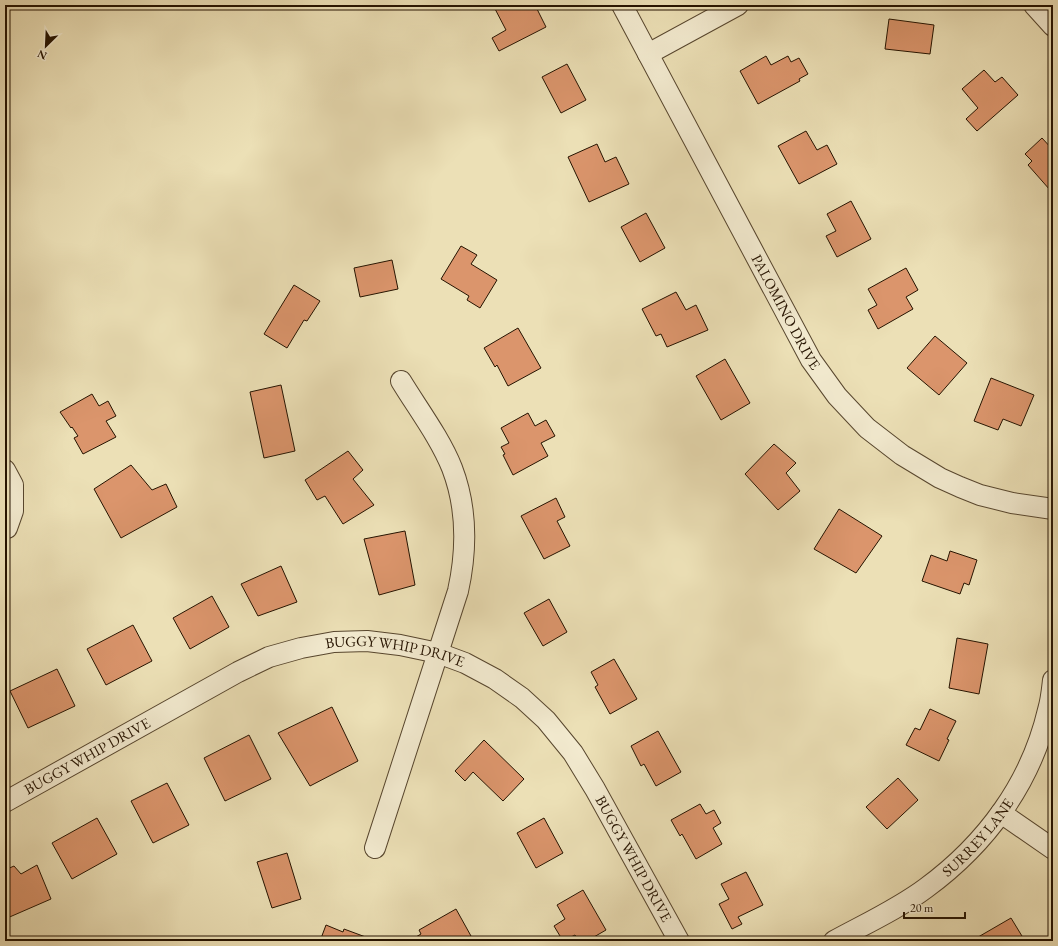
<svg xmlns="http://www.w3.org/2000/svg" width="1058" height="946" font-family="'EB Garamond',serif">
	<style>
		.building { fill: #db956c; stroke: #251300 }
		.lines { fill: none; stroke-linecap: round; stroke-linejoin: round }
		.street-casing { stroke: #57462e; stroke-width: 22 }
		.street { stroke: #f3ebd0; stroke-width: 20 }
		.labels { text-anchor: middle; stroke-width: 3; stroke-linejoin: round; paint-order: stroke }
		.street-label { font-size: 15px; fill: #251300; stroke: #f3ebd0 }
	</style>
	<rect width="100%" height="100%" fill="#ece0b6"/>
	<filter id="stains"><feTurbulence type="fractalNoise" baseFrequency=".005" numOctaves="4"/><feColorMatrix values="0 0 0 0 .2 0 0 0 0 .09 0 0 0 0 .02 0 0 0 .5 -.17"/></filter>
	<radialGradient id="worn" r=".72"><stop offset=".6" stop-color="#630" stop-opacity="0"/><stop offset="1" stop-color="#630" stop-opacity=".3"/></radialGradient>
	<g class="building">
		<path d="M493,5H525L527,9L535,5L546,27L499,51L492,38L506,30Z"/>
		<path d="M889,19L934,25L930,54L885,49Z"/>
		<path d="M766,56L771,65L788,56L791,62L799,58L808,74L799,79L800,81L758,104L740,71Z"/>
		<path d="M567,64L586,100L561,113L542,77Z"/>
		<path d="M984,70L995,82L1002,77L1018,95L977,131L966,119L978,108L962,89Z"/>
		<path d="M806,131L817,150L827,145L837,164L799,184L778,146Z"/>
		<path d="M1042,138L1053,150V187L1050,190L1028,165L1032,161L1025,154Z"/>
		<path d="M597,144L605,162L616,157L629,184L589,202L568,157Z"/>
		<path d="M851,201L871,239L837,257L826,236L836,231L827,214Z"/>
		<path d="M646,213L665,248L640,262L621,227Z"/>
		<path d="M461,246L477,255L471,264L497,280L480,308L467,300L469,296L441,279Z"/>
		<path d="M392,260L398,289L360,297L354,268Z"/>
		<path d="M906,268L918,290L906,297L913,309L878,329L868,310L877,305L868,289Z"/>
		<path d="M294,285L320,301L307,321L304,320L287,348L264,334Z"/>
		<path d="M676,292L686,310L696,305L708,330L667,347L661,334L656,336L642,309Z"/>
		<path d="M518,328L541,368L508,386L497,365L495,367L484,348Z"/>
		<path d="M935,336L967,363L939,395L907,368Z"/>
		<path d="M725,359L750,403L721,420L696,376Z"/>
		<path d="M991,378L1034,395L1021,426L1003,419L998,430L974,421Z"/>
		<path d="M281,385L295,451L264,458L250,392Z"/>
		<path d="M92,394L99,406L108,401L116,416L106,421L116,437L83,454L74,438L78,436L72,427L71,428L60,412Z"/>
		<path d="M528,413L535,426L546,420L555,436L541,443L548,456L513,475L503,455L505,454L501,447L509,443L501,428Z"/>
		<path d="M774,444L796,463L786,473L800,491L778,510L745,474Z"/>
		<path d="M348,451L363,470L353,479L374,505L343,524L325,496L317,500L305,480Z"/>
		<path d="M131,465L152,490L166,484L177,507L121,538L94,489Z"/>
		<path d="M556,498L565,517L557,521L570,546L544,559L521,516Z"/>
		<path d="M839,509L882,536L856,573L814,549Z"/>
		<path d="M405,531L415,585L379,595L364,539Z"/>
		<path d="M950,551L977,560L969,585L964,583L960,594L922,581L931,555L947,561Z"/>
		<path d="M281,566L297,602L258,616L241,584Z"/>
		<path d="M212,596L229,627L190,649L173,618Z"/>
		<path d="M549,599L567,632L543,646L524,613Z"/>
		<path d="M133,625L152,661L106,685L87,649Z"/>
		<path d="M957,638L988,644L979,694L949,688Z"/>
		<path d="M614,659L637,699L610,714L595,687L598,685L591,672Z"/>
		<path d="M57,669L75,706L28,728L10,691Z"/>
		<path d="M332,707L358,761L310,786L278,733Z"/>
		<path d="M930,709L956,721L947,739L949,740L939,761L906,745L915,728L920,730Z"/>
		<path d="M658,731L681,772L656,786L644,764L641,766L631,746Z"/>
		<path d="M249,735L271,779L225,801L204,758Z"/>
		<path d="M484,740L524,779L503,801L473,772L465,781L455,771Z"/>
		<path d="M898,778L918,800L887,829L866,807Z"/>
		<path d="M167,783L189,825L153,843L131,801Z"/>
		<path d="M700,804L706,814L714,810L721,823L713,828L722,844L696,859L682,834L680,836L671,820Z"/>
		<path d="M97,818L117,854L72,879L52,843Z"/>
		<path d="M544,818L563,853L536,868L517,833Z"/>
		<path d="M287,853L301,899L272,908L257,862Z"/>
		<path d="M37,865L51,899L5,919V870L14,866L21,874Z"/>
		<path d="M746,872L763,905L738,917L742,924L732,929L719,904L729,899L721,884Z"/>
		<path d="M583,890L606,930L587,941H579L575,935L563,941L554,926L565,919L557,905Z"/>
		<path d="M456,909L471,936L462,941H409L421,934L419,930Z"/>
		<path d="M1011,918L1025,941H974L973,940Z"/>
		<path d="M326,925L343,932L344,929L371,939L370,941H320Z"/>
	</g>
	<g class="lines">
		<g class="street-casing">
			<g id="street">
				<path id="s1" d="M622,5L811,360L837,396L867,428L902,455L940,478L960,487L980,495L1012,503L1053,509"/>
				<path d="M1034,5L1053,26"/>
				<path d="M648,54L738,5"/>
				<path d="M5,470L13,485V511L7,528"/>
				<path id="s2" d="M5,802L238,672L269,657L301,648L334,642L367,641L400,645L438,653L465,663L495,679L522,698L546,720L573,753L595,789L679,941"/>
				<path d="M1001,813L1053,849"/>
				<path d="M375,848L458,591C467,550 467,507 452,468C440,438 418,409 401,381"/>
				<path id="s3" d="M834,941C865,924 898,909 926,888C986,844 1031,783 1048,710C1051,700 1052,689 1053,680"/>
			</g>
		</g>
		<use href="#street" class="street"/>
	</g>
	<g class="labels">
		<g class="street-label">
			<text dy="5" stroke="none"><textPath href="#s1" startOffset="348">PALOMINO DRIVE</textPath></text>
			<text dy="5" stroke="none"><textPath href="#s2" startOffset="430">BUGGY WHIP DRIVE</textPath></text>
			<text dy="5" stroke="none"><textPath href="#s2" startOffset="94">BUGGY WHIP DRIVE</textPath></text>
			<text dy="5" stroke="none"><textPath href="#s3" startOffset="179">SURREY LANE</textPath></text>
			<text dy="5" stroke="none"><textPath href="#s2" startOffset="766">BUGGY WHIP DRIVE</textPath></text>
		</g>
	</g>
	<rect width="1058" height="946" fill="none" stroke="#ece0b6" stroke-width="20"/>
	<rect x="6" y="6" width="1046" height="934" fill="none" stroke="#251300" stroke-width="2"/>
	<rect x="10" y="10" width="1038" height="926" fill="none" stroke="#251300"/>
	<g transform="translate(46 46) rotate(204)" stroke="#f3ebd0" stroke-width="3" paint-order="stroke">
	<path d="M0-3L7 15L0 10L-7 15Z" fill="#251300"/>
	<text y="-6" font-size="11" font-weight="bold" text-anchor="middle" fill="#251300">N</text>
	</g>
	<path d="M904 912v6h61v-6" fill="none" stroke="#251300" stroke-width="2"/>
	<text x="910" y="912" font-size="12" fill="#251300" stroke="#f3ebd0" stroke-width="3" paint-order="stroke">20 m</text>
	<rect width="100%" height="100%" filter="url(#stains)"/>
	<rect width="100%" height="100%" fill="url(#worn)"/>
</svg>
